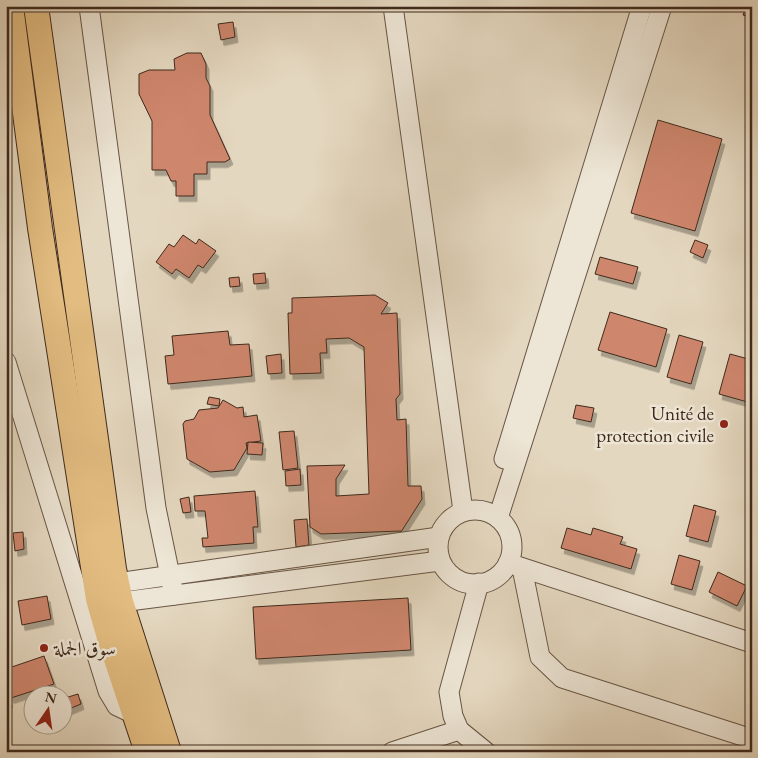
<svg xmlns="http://www.w3.org/2000/svg" width="758" height="758" font-family="'EB Garamond',Amiri,serif">
	<style>
		.building { fill: #ce866d; stroke: #3f2a1c; filter: url(#shadow) }
		.lines { fill: none; stroke-linecap: round; stroke-linejoin: round }
		.minor-casing { stroke: #685545; stroke-width: 21 }
		.major-casing { stroke: #3f2a1c; stroke-width: 26 }
		.minor { stroke: #ede5d5; stroke-width: 19 }
		.major { stroke: #e2bc80; stroke-width: 24 }
		.poi-dot { fill: #8f2418; stroke: #ede5d5; stroke-width: 2 }
		.labels { text-anchor: middle; stroke-width: 5; stroke-linejoin: round; paint-order: stroke }
		.poi-label { font-size: 19px; fill: #3f2a1c; stroke: #ede5d5; text-anchor: end }
	</style>
	<defs>
		<filter id="shadow"><feDropShadow dx="3" dy="5.5" stdDeviation="0" flood-color="#0004"/></filter>
	</defs>
	<rect width="100%" height="100%" fill="#e4d7bf"/>
	<filter id="stains"><feTurbulence type="fractalNoise" baseFrequency=".004" numOctaves="4"/><feColorMatrix values="0 0 0 0 .2 0 0 0 0 .09 0 0 0 0 .02 0 0 0 .5 -.17"/></filter>
	<radialGradient id="worn" r=".72"><stop offset=".6" stop-color="#630" stop-opacity="0"/><stop offset="1" stop-color="#630" stop-opacity=".3"/></radialGradient>
	<g class="building">
		<path d="M746,6H752V18L743,15Z"/>
		<path d="M233,22L235,37L221,40L218,24Z"/>
		<path d="M187,53H201L206,64V78L210,86V115L230,159L225,162H207V174H194V196H176V181H171L166,170H152V121L139,94V74L149,70H175L174,59Z"/>
		<path d="M658,120L722,139L695,231L631,213Z"/>
		<path d="M183,235L196,244L199,239L216,251L203,268L198,265L189,278L176,269L172,274L156,262L169,244L174,247Z"/>
		<path d="M695,240L708,245L703,258L690,252Z"/>
		<path d="M600,257L638,267L633,284L595,274Z"/>
		<path d="M265,273L266,283L254,284L253,274Z"/>
		<path d="M239,277L240,286L230,287L229,278Z"/>
		<path d="M375,295L388,303L381,314L397,313L400,394L396,399L397,420L406,419L408,486H421L422,499L401,532V531L321,534L310,527L307,466L345,465L336,479V496L369,494L364,347L349,338L326,339L327,353H320L321,373L290,374L288,313H292V298Z"/>
		<path d="M610,312L667,329L656,367L598,350Z"/>
		<path d="M228,331L230,345L249,344L252,376L168,384L165,356L174,355L172,336Z"/>
		<path d="M679,335L703,342L691,384L667,377Z"/>
		<path d="M281,354L282,373L268,374L266,356Z"/>
		<path d="M730,354L752,360L751,403L719,394Z"/>
		<path d="M209,397L220,399L219,406L207,404Z"/>
		<path d="M223,400L237,408L243,407L244,417L257,415L261,441L246,443L247,448L234,470L210,472L187,459L183,424L185,421L194,419L199,410L218,408Z"/>
		<path d="M576,405L594,408L591,422L573,418Z"/>
		<path d="M294,431L298,468L283,470L279,432Z"/>
		<path d="M248,442L263,443L262,455L247,454Z"/>
		<path d="M300,469L301,485L286,486L285,471Z"/>
		<path d="M255,491L258,527H253L254,543L203,547L202,538H208L205,511H195L194,496Z"/>
		<path d="M189,497L191,512L183,513L180,499Z"/>
		<path d="M694,505L716,511L708,542L686,536Z"/>
		<path d="M307,519L309,545L296,547L294,520Z"/>
		<path d="M567,528L591,535L593,528L623,537L620,544L637,549L631,569L561,548Z"/>
		<path d="M23,532L24,549L15,551L13,533Z"/>
		<path d="M679,555L700,561L692,590L671,584Z"/>
		<path d="M718,572L747,586L737,606L709,592Z"/>
		<path d="M47,596L51,619L22,625L18,601Z"/>
		<path d="M408,598L411,650L256,659L253,607Z"/>
		<path d="M44,656L54,684L11,698L6,686V669Z"/>
		<path d="M6,689L10,702L6,703Z"/>
		<path d="M78,694L81,704L69,709L65,698Z"/>
	</g>
	<g class="lines">
		<g class="minor-casing">
			<g id="minor">
				<path d="M89,6L156,508L174,595"/>
				<path d="M393,6L463,511"/>
				<path d="M6,362L108,691L117,706L134,714"/>
				<path d="M504,459L642,6"/>
				<circle cx="475" cy="547" r="37"/>
				<path d="M498,518L662,6"/>
				<path d="M508,563L752,643"/>
				<path d="M522,568L540,657L562,678L752,739"/>
				<path d="M117,583L439,537"/>
				<path d="M479,583L449,692L453,716L459,730L486,752"/>
				<path d="M121,602L440,561"/>
				<path d="M392,752L459,730"/>
			</g>
		</g>
		<g class="major-casing">
			<g id="major">
				<path d="M11,6L40,228L98,599L110,641L147,752"/>
				<path d="M36,6L114,569L121,602L169,752"/>
			</g>
		</g>
		<use href="#minor" class="minor"/>
		<use href="#major" class="major"/>
	</g>
	<g class="poi-dot">
		<circle cx="724" cy="424" r="5"/>
		<circle cx="44" cy="648" r="5"/>
	</g>
	<g class="labels">
		<g class="poi-label">
			<text x="714" y="420">Unité de<tspan x="714" dy="22">protection civile</tspan></text>
			<text x="54" y="655" text-anchor="start">سوق الجملة</text>
		</g>
	</g>
	<rect width="758" height="758" fill="none" stroke="#e4d7bf" stroke-width="25"/>
	<rect x="8" y="8" width="743" height="743" fill="none" stroke="#3f2a1c" stroke-width="2.5"/>
	<rect x="12" y="12" width="733" height="733" fill="none" stroke="#3f2a1c"/>
	<g transform="translate(48 710) rotate(13)"><circle r="24" fill="#ede5d5" stroke="#a79a8b"/>
	<path d="M0-4L9 19L0 12L-9 19Z" fill="#8f2418"/>
	<text y="-8" font-size="14" font-weight="bold" text-anchor="middle" fill="#3f2a1c">N</text>
	</g>
	<rect width="100%" height="100%" filter="url(#stains)"/>
	<rect width="100%" height="100%" fill="url(#worn)"/>
</svg>
